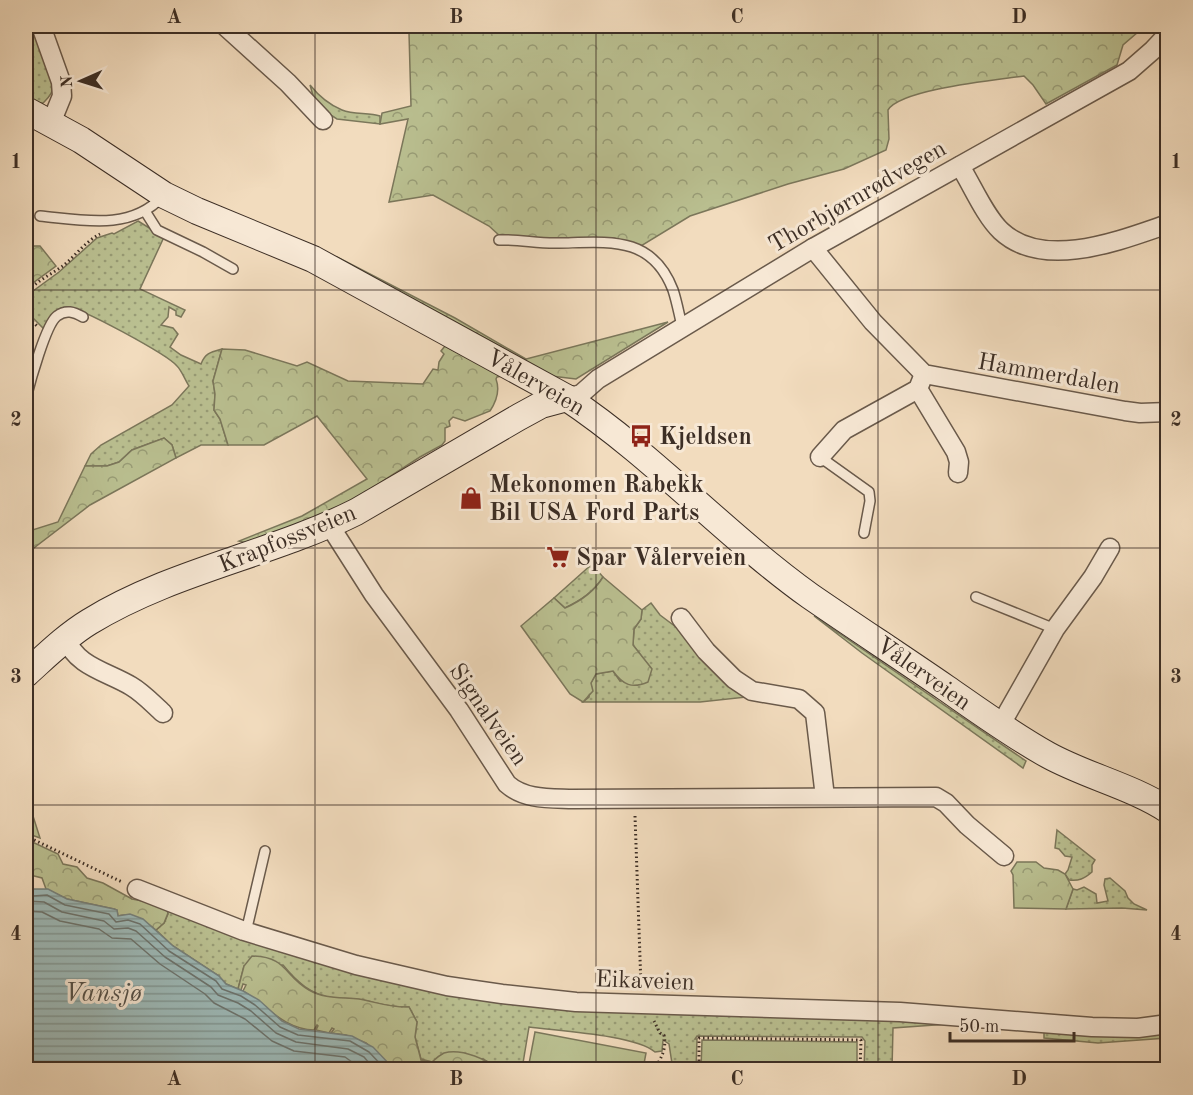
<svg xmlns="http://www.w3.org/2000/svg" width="1193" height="1095" font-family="'Old Standard TT',serif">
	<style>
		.green { fill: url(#green-dots); stroke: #7b775b; stroke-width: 1.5 }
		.forest { fill: url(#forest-crowns); stroke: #7b775b; stroke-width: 1.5 }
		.pitch { fill: #bac091; stroke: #7b775b; stroke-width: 1.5 }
		.water { fill: url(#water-rules); stroke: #76827e; stroke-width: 1.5 }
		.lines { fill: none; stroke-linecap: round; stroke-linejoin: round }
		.shore { stroke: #6c746f; stroke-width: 1.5 }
		.lane-casing { stroke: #6a5a4b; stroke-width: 12 }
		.street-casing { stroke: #6a5a4b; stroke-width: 21 }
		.secondary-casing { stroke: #3c2e25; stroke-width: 28 }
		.path { stroke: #3c2e25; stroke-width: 3; stroke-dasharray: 1.5 3; stroke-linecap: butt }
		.lane { stroke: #f7e8d5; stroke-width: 9 }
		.street { stroke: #f7e8d5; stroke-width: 18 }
		.secondary { stroke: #f7e8d5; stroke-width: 26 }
		.grid { fill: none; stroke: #3c2e25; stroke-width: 1.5; stroke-opacity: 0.55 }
		.labels { text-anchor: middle; stroke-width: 6; stroke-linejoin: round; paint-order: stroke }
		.street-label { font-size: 24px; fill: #3c2e25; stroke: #f7e8d5 }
		.poi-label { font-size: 24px; font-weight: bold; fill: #3c2e25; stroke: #f7e8d5; text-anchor: start }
		.water-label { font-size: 26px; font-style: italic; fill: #54514a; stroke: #f7e8d5 }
		.neatline { fill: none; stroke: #3c2e25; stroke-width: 2 }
		.grid-label { font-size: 20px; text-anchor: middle; font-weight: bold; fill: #3c2e25 }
	</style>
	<defs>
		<pattern id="green-dots" width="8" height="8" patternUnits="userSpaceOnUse" patternTransform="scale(1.5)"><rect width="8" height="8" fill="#bac091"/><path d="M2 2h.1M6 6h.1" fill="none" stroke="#989c76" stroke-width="1.8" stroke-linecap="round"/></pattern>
		<pattern id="forest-crowns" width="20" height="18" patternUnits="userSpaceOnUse" patternTransform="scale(1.5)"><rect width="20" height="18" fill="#bac091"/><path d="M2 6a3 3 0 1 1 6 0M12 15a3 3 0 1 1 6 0" fill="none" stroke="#989c76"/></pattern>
		<pattern id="water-rules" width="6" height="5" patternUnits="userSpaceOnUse" patternTransform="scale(1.5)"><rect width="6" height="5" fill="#9dbab9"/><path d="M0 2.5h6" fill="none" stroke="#819896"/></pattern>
	</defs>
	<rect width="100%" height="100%" fill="#f2dcbe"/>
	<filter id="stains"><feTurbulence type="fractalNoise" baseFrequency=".00333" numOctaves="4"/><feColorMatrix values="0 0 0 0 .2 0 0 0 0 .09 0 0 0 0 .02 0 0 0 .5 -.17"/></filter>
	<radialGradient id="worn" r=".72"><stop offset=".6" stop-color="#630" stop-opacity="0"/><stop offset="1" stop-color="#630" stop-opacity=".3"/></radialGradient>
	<g class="green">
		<path d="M26,26H34C39,40 53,73 53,87C53,94 47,99 43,103H33L26,99Z"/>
		<path d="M310,85C318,95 330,105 342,110C354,115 369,112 380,116V124L337,119L316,106Z"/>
		<path d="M138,221L164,237L140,289L185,310L181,317L176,315V311L169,307L168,317L161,325L173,328L178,334L170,347L181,355L201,364C205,353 211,352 222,349L213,381L215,394L214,410L220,419L228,445H201L176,458L172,445L164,438L132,450L119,462L107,466H85L91,454L101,445L172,405L189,386C185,380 182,371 177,366C168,355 77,305 66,307C54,309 47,319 44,329L26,311V299L29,294L59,272L97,238L112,233L114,234Z"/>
		<path d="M337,257L455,318L526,359L527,364L336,263Z"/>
		<path d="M592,564L603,577C594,592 581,600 565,608L554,598Z"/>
		<path d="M651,603L660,615L692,639L747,697L700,702H583L589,697L591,683L596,674L613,671L620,681L651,669L633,645L634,629L641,619L642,610Z"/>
		<path d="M814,616L1026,761L1023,768L862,653Z"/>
		<path d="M1057,830L1095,860L1092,865V872C1084,879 1079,881 1069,880L1065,874L1068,870L1072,857L1065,856L1059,849L1055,848Z"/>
		<path d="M1110,878L1125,891L1128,898L1134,904L1147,910L1122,908L1066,909L1073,889L1077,890L1084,887L1096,894L1097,903L1108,901L1104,885L1105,879Z"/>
		<path d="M164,905L387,980L899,1017L949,1024L893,1028L892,1069H864L865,1041L862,1037L697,1036L695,1039H697L696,1069L673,1070L669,1044L663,1040L662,1051L655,1052C635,1035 559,1031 529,1027L522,1069H500L483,1059L432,1062L421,1059L415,1037L417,1022L409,1007C392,1008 378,1003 362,1000C353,998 343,999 334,998C311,995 297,982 283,965L244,966L238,989L226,984L219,976L173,946L156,930L164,923L168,914Z"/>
		<path d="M1044,1032H1167V1038L1098,1043L1044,1038Z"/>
	</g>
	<g class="forest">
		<path d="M393,26H1145L1123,45L1117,65L1046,104L1033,85L1024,76C997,80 901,89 888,110L889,139L886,150L844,169L788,184L690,216L641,246L614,238L563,240L500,236L489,226L433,195L389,202L408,119L380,124L382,113L411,106L409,33Z"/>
		<path d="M26,243L33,246H40L56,266L26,288Z"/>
		<path d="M668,322L576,379L551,376L527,364L526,359Z"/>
		<path d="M445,346L503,376L497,377L496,379C500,390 496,402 490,411L465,421L453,417L449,421L450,426L445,428V441L442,445L420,457L372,488L359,500L254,545L239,541L302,516L367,479L317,416L264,445H228L220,419L214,410L215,394L213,381L222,349L245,350L297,366L307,362L348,381L423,384L433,369L438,370L439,362L444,354L441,351Z"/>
		<path d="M164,438L172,445L176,458L90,505L26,554V532L58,522L85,466H107L119,462L132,450Z"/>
		<path d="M603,577L642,610L641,619L634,629L633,645L652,669L648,682C632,689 623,685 613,671L596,674L591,683L593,691L583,702L570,694L521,626L554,598L565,608C581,601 594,592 603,577Z"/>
		<path d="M26,794L40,838L26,833Z"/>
		<path d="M26,839L58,854L63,864L77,867L87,878L103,883L132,899L164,905L168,913L164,923L156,930C145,921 133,912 118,916L117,910L114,909L67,899L46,889L42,878L26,874Z"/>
		<path d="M1017,862H1036L1044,868L1058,870L1065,874L1073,889L1066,909L1014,908L1013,875L1011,871Z"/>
		<path d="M252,956C288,957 283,975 309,990C324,999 342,997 359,999C376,1002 391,1008 409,1007L417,1022L415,1037L421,1060L432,1062C435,1059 440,1055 444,1053C463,1048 484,1059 500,1069L416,1070L412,1067L406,1069H394L366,1043L346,1035L331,1033L334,1029L332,1028L329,1033L316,1030L318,1026L317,1025L314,1030C284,1029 267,1006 243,991L246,985L243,984L241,990L238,989L244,966Z"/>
	</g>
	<g class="pitch">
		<path d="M535,1032L646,1053L643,1069H528Z"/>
		<path d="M702,1040L857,1042V1069H701Z"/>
	</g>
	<path class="water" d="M29,887L32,889H48L67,899L114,909L117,910L118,916L130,914L143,919L173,946L219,976L226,984L243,991L259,1000L282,1021L299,1029L352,1036L373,1047L394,1069H26V889Z"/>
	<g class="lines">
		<g class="shore">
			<path d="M26,893L33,896L47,895L65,905L109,914L116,922L128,920L140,924L169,951L216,981L222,989L241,996L255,1005L280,1027L298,1035L350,1041L369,1052L386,1070"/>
			<path d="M26,901L44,902L62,912L104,921L114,929L128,928L136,931L165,957L211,987L218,995L238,1003L251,1011L276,1033L296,1042L348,1049L364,1057L375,1070"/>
			<path d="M26,911L42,912L60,921L99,929L112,938L131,939L160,964L205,994L214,1003L245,1019L272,1041L294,1051L345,1057L363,1070"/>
		</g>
		<g class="lane-casing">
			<g id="lane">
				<path d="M145,211L157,230L203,252L233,269"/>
				<path d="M40,216C82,220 130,231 162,197"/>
				<path d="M499,240C519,239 539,244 559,243C608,242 652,235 673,290C677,302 679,314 682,326"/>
				<path d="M26,398C30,382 46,324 57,316C66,309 74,312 83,317"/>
				<path d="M820,457L869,492L870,501L864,533"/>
				<path d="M976,597L1055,629"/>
				<path d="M246,932L265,851"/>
			</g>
		</g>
		<g class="street-casing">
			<g id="street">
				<path d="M41,26L61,82L62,96L51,123"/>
				<path d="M225,26L288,83L323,120"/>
				<path d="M960,166C972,185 985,216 1001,231C1044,271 1121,240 1168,224"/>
				<path d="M813,248L873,322L924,374L1125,411L1140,413L1168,412"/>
				<path d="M918,389L956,452L959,462L958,473"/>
				<path d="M567,398L581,394L598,379L813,248L1129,71L1153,50L1168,34"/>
				<path d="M820,457L844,430L918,389L924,374"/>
				<path d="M330,526L374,595L459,710L507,784C525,800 550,798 573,799L936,797L946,803L967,825L1004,856"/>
				<path d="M681,618L706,651L734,679L752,691L799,699L815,713L825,797"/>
				<path d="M66,638C75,666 108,672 131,686C143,693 153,704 163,713"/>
				<path d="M1000,726L1055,629L1093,577L1110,548"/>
				<path d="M137,889L244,931L356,965L447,986L502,994L576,1002L900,1012L1092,1027L1138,1028L1168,1024"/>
			</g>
		</g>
		<g class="secondary-casing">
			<g id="secondary">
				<path d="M26,110L81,140L164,195L197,211L313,259L567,398C654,456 725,535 810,596C855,627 901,657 946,688C979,711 1012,735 1048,755C1086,776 1131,786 1168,810"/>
				<path d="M26,674C46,656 66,636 89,622C172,571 270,555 356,512L519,417L541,405L567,398"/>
			</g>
		</g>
		<g class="path">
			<path d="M26,294C35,281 51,275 64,265C76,255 86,241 100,234"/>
			<path d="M26,315L37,326"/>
			<path d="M635,816L641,986"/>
			<path d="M26,836L122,882"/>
			<path d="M654,1070C661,1058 667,1049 664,1035L660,1033L654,1021"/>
			<path d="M699,1070V1038L861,1040L860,1070"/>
		</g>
		<use href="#lane" class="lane"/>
		<use href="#street" class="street"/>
		<use href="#secondary" class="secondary"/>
	</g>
	<path class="grid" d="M315,26V1070M596,26V1070M878,26V1070M26,290H1168M26,548H1168M26,805H1168"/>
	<defs>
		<g id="bus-bare" transform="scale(1.8)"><path d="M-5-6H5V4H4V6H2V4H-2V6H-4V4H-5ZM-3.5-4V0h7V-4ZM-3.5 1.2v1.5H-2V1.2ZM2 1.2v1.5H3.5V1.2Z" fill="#8f2418" stroke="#f7e8d5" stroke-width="2.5" paint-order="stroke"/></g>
		<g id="shop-bare" transform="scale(1.8)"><path d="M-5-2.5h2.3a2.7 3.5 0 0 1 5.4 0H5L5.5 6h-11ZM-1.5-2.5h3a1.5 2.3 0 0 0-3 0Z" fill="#8f2418" stroke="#f7e8d5" stroke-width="2.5" paint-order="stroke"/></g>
		<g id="supermarket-bare" transform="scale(1.8)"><path d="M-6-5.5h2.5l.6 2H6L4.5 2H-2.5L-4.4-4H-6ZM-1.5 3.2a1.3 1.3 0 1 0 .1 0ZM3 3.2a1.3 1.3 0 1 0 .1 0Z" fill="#8f2418" stroke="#f7e8d5" stroke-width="2.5" paint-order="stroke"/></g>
	</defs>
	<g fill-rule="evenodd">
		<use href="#bus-bare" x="641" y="436"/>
		<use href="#shop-bare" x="471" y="498"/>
		<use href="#supermarket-bare" x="558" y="557"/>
	</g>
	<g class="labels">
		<g class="street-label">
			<text transform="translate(857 196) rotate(-30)" y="8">Thorbjørnrødvegen</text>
			<text transform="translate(1049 373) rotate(10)" y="8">Hammerdalen</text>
			<text transform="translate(536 382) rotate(30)" y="8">Vålerveien</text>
			<text transform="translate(287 538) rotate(-22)" y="8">Krapfossveien</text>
			<text transform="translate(924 673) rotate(35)" y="8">Vålerveien</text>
			<text transform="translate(489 714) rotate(55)" y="8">Signalveien</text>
			<text transform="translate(645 980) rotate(2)" y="8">Eikaveien</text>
		</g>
		<g class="poi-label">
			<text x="659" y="444">Kjeldsen</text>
			<text x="489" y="492">Mekonomen Rabekk<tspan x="489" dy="28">Bil USA Ford Parts</tspan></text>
			<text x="576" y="565">Spar Vålerveien</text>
		</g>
		<g class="water-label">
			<text x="103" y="1001">Vansjø</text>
		</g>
	</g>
	<rect width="1193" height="1095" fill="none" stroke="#f2dcbe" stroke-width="66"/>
	<g transform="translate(81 81) rotate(267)" stroke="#f7e8d5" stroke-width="4.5" paint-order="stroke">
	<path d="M0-4.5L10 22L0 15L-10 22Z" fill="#3c2e25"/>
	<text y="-9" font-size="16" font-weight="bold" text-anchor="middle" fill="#3c2e25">N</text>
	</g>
	<path d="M950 1032v9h124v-9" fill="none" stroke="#3c2e25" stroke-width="3"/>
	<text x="959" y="1032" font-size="18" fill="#3c2e25" stroke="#f7e8d5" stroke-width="4.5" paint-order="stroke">50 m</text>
	<rect x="33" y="33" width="1127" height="1029" class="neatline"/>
	<g class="grid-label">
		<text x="174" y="23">A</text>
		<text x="456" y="23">B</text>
		<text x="737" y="23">C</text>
		<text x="1019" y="23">D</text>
		<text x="16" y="168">1</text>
		<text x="1176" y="168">1</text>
		<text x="16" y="426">2</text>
		<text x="1176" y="426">2</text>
		<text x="16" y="683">3</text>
		<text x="1176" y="683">3</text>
		<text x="16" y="940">4</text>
		<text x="1176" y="940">4</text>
		<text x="174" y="1085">A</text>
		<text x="456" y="1085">B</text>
		<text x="737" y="1085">C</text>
		<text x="1019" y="1085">D</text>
	</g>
	<rect width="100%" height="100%" filter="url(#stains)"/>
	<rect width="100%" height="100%" fill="url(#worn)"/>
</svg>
